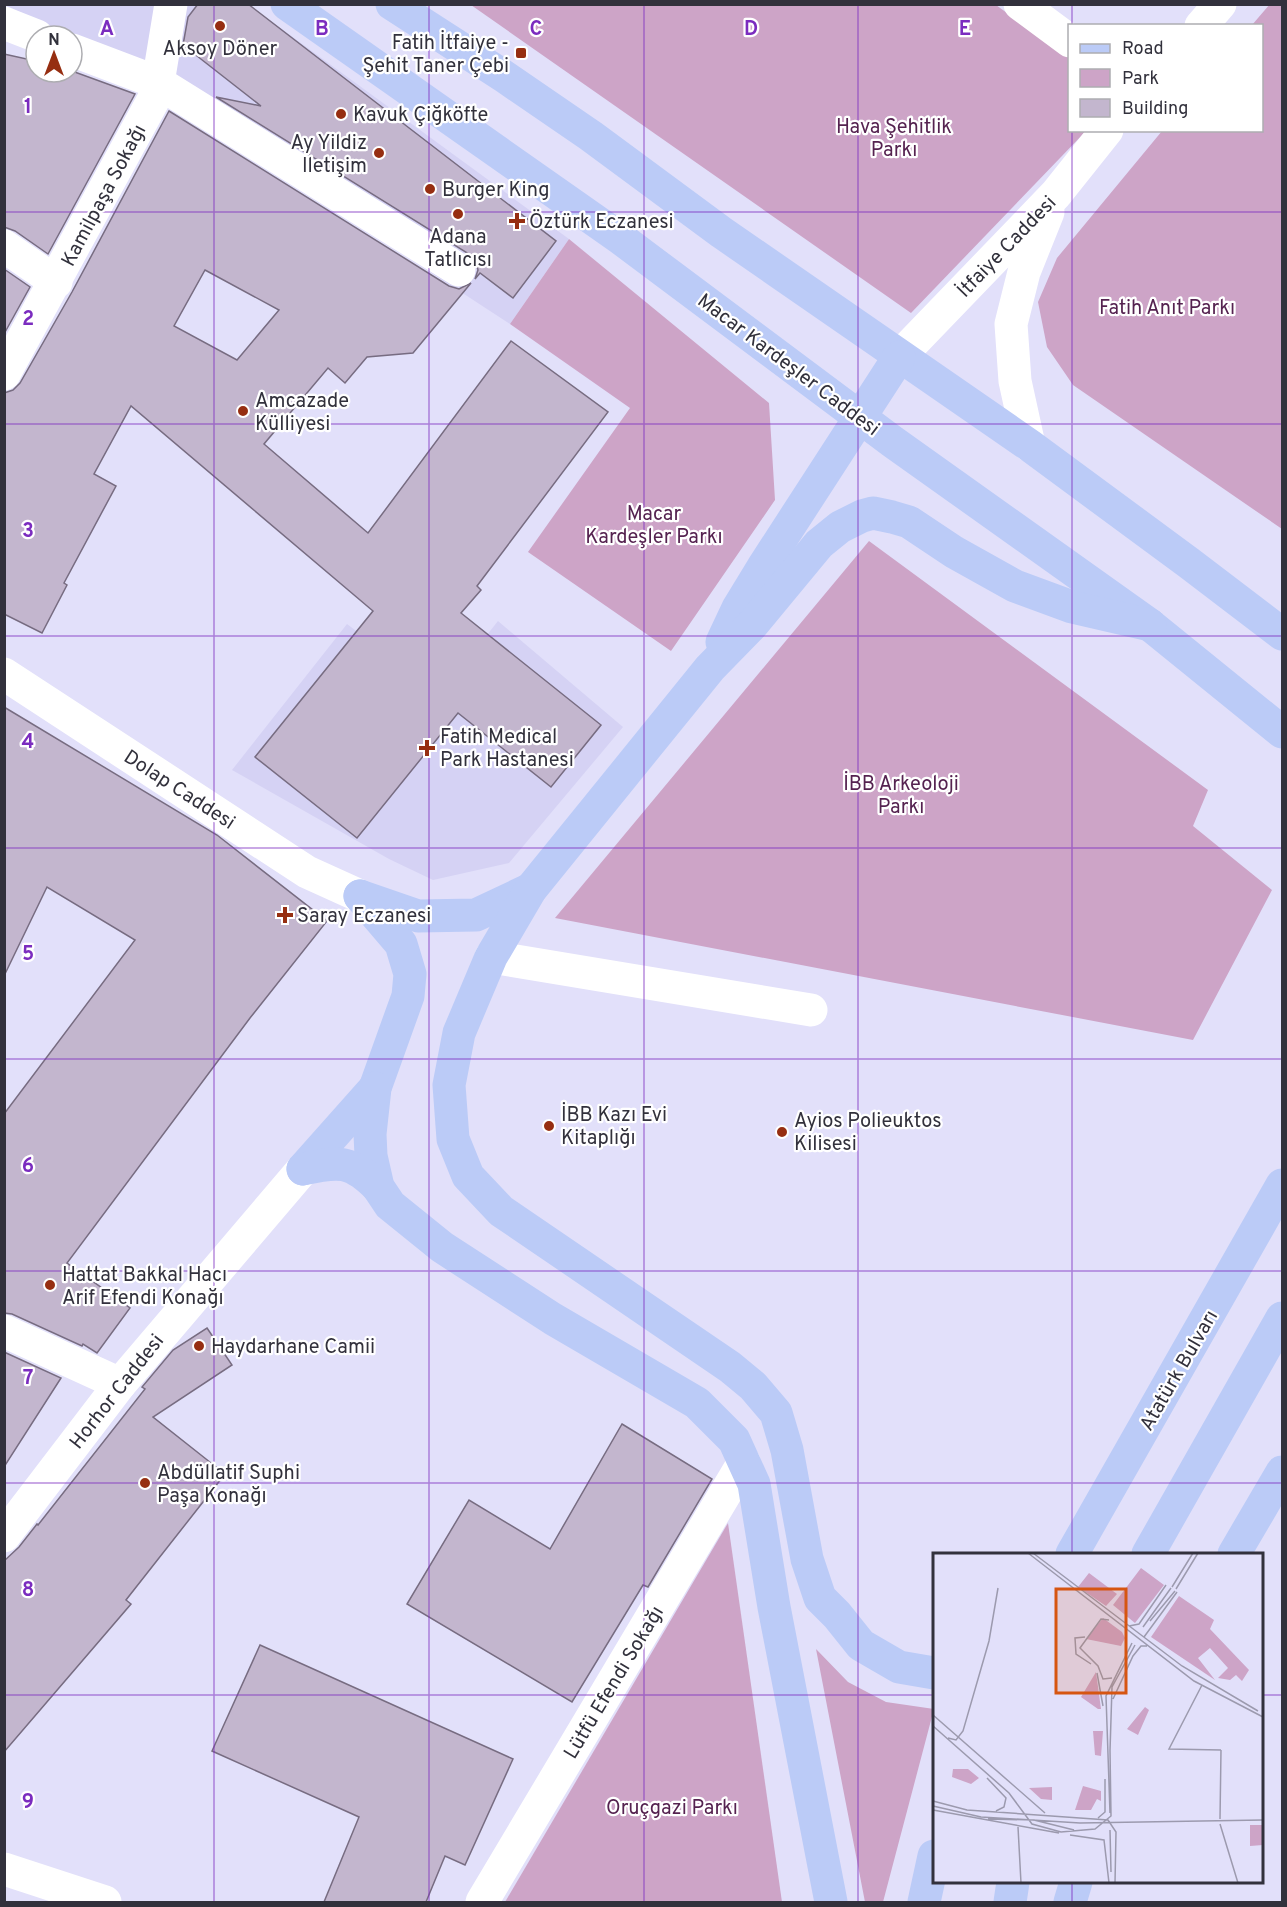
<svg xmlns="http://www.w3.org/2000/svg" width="1287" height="1907" font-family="Overpass,sans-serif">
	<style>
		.built { fill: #d5d2f4 }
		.green { fill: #cda4c7 }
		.building { fill: #c3b6ce; stroke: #776c81; stroke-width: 1.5; fill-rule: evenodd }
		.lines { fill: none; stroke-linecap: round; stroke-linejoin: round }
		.minor { stroke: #fff; stroke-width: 33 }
		.major { stroke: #bbcbf7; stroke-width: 33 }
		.grid { fill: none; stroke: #7b2cbf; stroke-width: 1.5; stroke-opacity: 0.55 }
		.poi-dot { fill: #962e11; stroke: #fff; stroke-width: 2 }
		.labels { text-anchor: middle; stroke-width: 4.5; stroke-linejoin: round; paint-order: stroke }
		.poi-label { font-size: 20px; fill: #32313c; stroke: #fff; text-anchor: start }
		.park-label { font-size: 20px; fill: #552250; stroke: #fff }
		.street-label { font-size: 20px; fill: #32313c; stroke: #fff }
		.inset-road { fill: none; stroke: #9c9aae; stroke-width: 1.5 }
		.view { fill: #d65511; fill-opacity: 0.15; stroke: #d65511; stroke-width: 3 }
		.inset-edge { fill: none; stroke: #32313c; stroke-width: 3 }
		.grid-label { font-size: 20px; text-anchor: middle; font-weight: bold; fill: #7b2cbf; stroke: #fff; stroke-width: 4.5; stroke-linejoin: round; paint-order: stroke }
	</style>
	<rect width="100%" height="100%" fill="#e2e0fa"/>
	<g class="built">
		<path d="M5,5H249L569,239L510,324L303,189L140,68Z"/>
		<path d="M498,621L623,727L509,863L433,880L389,859L232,770L347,624L440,694Z"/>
	</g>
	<g class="green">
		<path d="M1270,4L1282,5V529L1073,385L1047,347L1038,302L1057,258L1162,131L1262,130V26L1252,25Z"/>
		<path d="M471,5H996L1069,58L1070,130L1086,131L911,313Z"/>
		<path d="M569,239L769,403L775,500L671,651L528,552L630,408L510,324Z"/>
		<path d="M869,541L1208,790L1193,826L1272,890L1193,1040L555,918Z"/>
		<path d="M728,1523L782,1902H505Z"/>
		<path d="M816,1649L848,1682L886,1702L934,1709L883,1902H865Z"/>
	</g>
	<g class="building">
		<path d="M198,4H248L556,241L513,298L480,273L475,279L478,270L476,262L469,254L216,97L261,106L183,45L188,17Z"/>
		<path d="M4,54L36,61V72L72,71L135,94L48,254L15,231L4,227Z"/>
		<path d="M169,111L449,286L459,289L471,283L413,353L367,357L345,383L328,368L264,444L368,533L511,341L608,412L477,586L481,590L461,613L601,725L551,787L458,713L357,838L255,757L373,611L131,406L94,474L116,486L64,583L67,585L42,633L4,614V393L13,390L20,383L72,292ZM205,270L279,310L237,360L174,326Z"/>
		<path d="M4,269L30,287L4,334Z"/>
		<path d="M4,707L217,835L327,921L250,1018L67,1263L130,1308L97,1353L83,1344L82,1346L12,1314L4,1313V1114L135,940L47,887L4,976Z"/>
		<path d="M207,1328L232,1365L153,1417L225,1474L126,1600L131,1604L4,1752V1561L19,1547L37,1524L38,1525L145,1389L142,1387L173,1350Z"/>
		<path d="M4,1352L61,1378L4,1467Z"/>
		<path d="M622,1424L712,1479L648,1587L643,1585L572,1702L407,1604L469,1500L550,1549Z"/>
		<path d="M260,1645L513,1759L465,1865L445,1856L426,1902H324L359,1817L212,1751Z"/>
	</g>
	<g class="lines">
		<g class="minor">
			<path d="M1020,4L1070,41"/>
			<path d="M4,23L37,36"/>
			<path d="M1201,26L1220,4"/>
			<path d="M72,50L159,83L459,270"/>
			<path d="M4,246L56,282"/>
			<path d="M899,357L1056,194L1107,130"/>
			<path d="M4,374L156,95L171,4"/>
			<path d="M1029,445L1015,381L1011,324L1024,272L1048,212"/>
			<path d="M4,674L307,872L360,896"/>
			<path d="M491,957L811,1010"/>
			<path d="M4,1331L120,1384"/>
			<path d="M4,1536L120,1384L303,1169"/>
			<path d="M4,1869L105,1902"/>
			<path d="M482,1902L744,1462"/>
		</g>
		<g class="major">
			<path d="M287,4L620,238L893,442L1150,625L1282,732"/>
			<path d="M392,4L505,77L591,136L721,232L1029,445L1189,563L1282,634"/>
			<path d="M722,642L738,608L763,567L899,357"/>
			<path d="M360,896L401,944L410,974L408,996L375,1088L370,1134L371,1156L378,1187L390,1205L442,1247L553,1319L697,1403L734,1440L754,1484L774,1607L831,1902"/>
			<path d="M360,896L418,916L476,915L531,889"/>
			<path d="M303,1169L375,1088"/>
			<path d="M303,1169C339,1161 351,1160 378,1187"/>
			<path d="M1072,1554L1282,1185"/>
			<path d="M1148,1554L1282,1318"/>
			<path d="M1234,1554L1282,1472"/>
			<path d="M934,1673L899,1667L861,1645L837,1615L820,1598L807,1559L787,1450L776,1413L753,1386L730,1367L501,1211L468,1176L453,1139L449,1085L459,1033L491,957L531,889L710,668L752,625L819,544L840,527L862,516L873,513L892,517L909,522L954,552L1015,586L1072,607L1150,625"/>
			<path d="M924,1902L934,1856"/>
			<path d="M1010,1902L1013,1882"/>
			<path d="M1070,1902L1076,1882"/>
		</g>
	</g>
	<path class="grid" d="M214,4V1902M429,4V1902M644,4V1902M858,4V1902M1072,4V26M1072,130V1554M4,212H1282M4,424H1282M4,636H1282M4,848H1282M4,1059H1282M4,1271H1282M4,1483H1282M4,1695H934M1262,1695H1282M1072,1882V1902"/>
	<g class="poi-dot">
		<circle cx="220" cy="26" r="6"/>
		<rect x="515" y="47" width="12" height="12" rx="3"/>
		<circle cx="341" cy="114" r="6"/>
		<circle cx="379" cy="153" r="6"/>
		<circle cx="430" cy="189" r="6"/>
		<circle cx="458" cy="214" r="6"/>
		<path d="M514 212h6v6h6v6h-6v6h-6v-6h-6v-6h6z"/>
		<circle cx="243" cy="411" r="6"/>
		<path d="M424 739h6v6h6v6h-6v6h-6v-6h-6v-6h6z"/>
		<path d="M282 906h6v6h6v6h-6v6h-6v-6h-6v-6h6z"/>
		<circle cx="549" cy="1126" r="6"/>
		<circle cx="782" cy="1132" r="6"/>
		<circle cx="50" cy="1285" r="6"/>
		<circle cx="199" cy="1346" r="6"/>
		<circle cx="145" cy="1483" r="6"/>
	</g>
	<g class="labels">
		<g class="poi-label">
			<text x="509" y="49" text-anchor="end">Fatih İtfaiye -<tspan x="509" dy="23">Şehit Taner Çebi</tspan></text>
			<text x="220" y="55" text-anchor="middle">Aksoy Döner</text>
			<text x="353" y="121">Kavuk Çiğköfte</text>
			<text x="367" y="149" text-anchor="end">Ay Yildiz<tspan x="367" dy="23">Iletişim</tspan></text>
			<text x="442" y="196">Burger King</text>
			<text x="529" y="228">Öztürk Eczanesi</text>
			<text x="458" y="243" text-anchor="middle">Adana<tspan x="458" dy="23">Tatlıcısı</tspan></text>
			<text x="255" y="407">Amcazade<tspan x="255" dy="23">Külliyesi</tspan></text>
			<text x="440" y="743">Fatih Medical<tspan x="440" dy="23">Park Hastanesi</tspan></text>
			<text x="297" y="922">Saray Eczanesi</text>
			<text x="561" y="1121">İBB Kazı Evi<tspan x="561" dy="23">Kitaplığı</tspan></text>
			<text x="794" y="1127">Ayios Polieuktos<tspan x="794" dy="23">Kilisesi</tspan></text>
			<text x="62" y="1281">Hattat Bakkal Hacı<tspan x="62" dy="23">Arif Efendi Konağı</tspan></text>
			<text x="211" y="1353">Haydarhane Camii</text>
			<text x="157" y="1479">Abdüllatif Suphi<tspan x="157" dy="23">Paşa Konağı</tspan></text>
		</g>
		<g class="park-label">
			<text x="894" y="133">Hava Şehitlik<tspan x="894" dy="23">Parkı</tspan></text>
			<text x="1167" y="314">Fatih Anıt Parkı</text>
			<text x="654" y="520">Macar<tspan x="654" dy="23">Kardeşler Parkı</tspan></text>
			<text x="901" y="790">İBB Arkeoloji<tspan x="901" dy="23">Parkı</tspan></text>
			<text x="672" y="1814">Oruçgazi Parkı</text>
		</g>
		<g class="street-label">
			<text transform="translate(103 195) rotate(-62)" y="7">Kamilpaşa Sokağı</text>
			<text transform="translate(1006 246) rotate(-46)" y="7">İtfaiye Caddesi</text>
			<text transform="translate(789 364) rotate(37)" y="7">Macar Kardeşler Caddesi</text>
			<text transform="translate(180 789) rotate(33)" y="7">Dolap Caddesi</text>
			<text transform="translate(1178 1370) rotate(-60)" y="7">Atatürk Bulvarı</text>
			<text transform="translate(116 1391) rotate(-52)" y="7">Horhor Caddesi</text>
			<text transform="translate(613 1682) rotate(-59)" y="7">Lütfü Efendi Sokağı</text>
		</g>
	</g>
	<g transform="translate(933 1553)">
		<rect width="330" height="330" fill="#e2e0fa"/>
		<path d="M208,15L231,32L202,70L180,52ZM156,20L184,41L173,53L145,34ZM246,43L281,67L277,76L316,117L309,128L303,122L297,127L285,125L295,115L277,95L265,105L282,127L218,84ZM170,65L189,79L192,85L188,93L153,86ZM163,119L168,156H165L148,144ZM212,154L216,157L205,182L194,176ZM160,178H170L168,203L162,202ZM20,216H35L46,225L38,231L19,224ZM150,233L168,238V248L164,246L158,257H142ZM119,234V247L108,246L96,235ZM317,272H330V292L317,293Z" fill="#cda4c7"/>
		<path class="inset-road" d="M95,0L261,128L330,164M100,0L249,113L325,158M239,34L260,0M243,36L265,0M176,67L168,66L147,95L165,113L170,126L179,125M217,68L242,38M196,73L206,71L233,32M210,74L238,35M152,84L142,85L143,101L158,111M211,84L244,39M164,120L170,153M269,132L236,196L288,197M180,146L200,103L208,93H214M0,162L112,260M0,173L76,240L99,271L128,279L162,276L178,263L177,197M15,185L23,187L30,178L56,88L65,35M177,198L179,134L202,92M54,225L73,245L71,254L63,258M0,248L34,257L175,267L183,279L182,330M0,253L48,264L147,270L330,267M0,257L126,280M177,260L173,143L199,90M165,265L172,259V226M55,266L101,267L141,277M287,266L288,197M287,271L305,330M85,274L88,330M177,277L178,319M137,282L171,287L176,330"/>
		<path class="view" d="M123,36H193V140H123Z"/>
		<rect width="330" height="330" class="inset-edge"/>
	</g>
	<g class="grid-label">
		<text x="107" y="35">A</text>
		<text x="322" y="35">B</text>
		<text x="536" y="35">C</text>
		<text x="751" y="35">D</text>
		<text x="965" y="35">E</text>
		<text x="28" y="113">1</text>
		<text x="28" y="325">2</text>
		<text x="28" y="537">3</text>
		<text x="28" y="748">4</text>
		<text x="28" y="960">5</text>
		<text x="28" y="1172">6</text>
		<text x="28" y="1384">7</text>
		<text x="28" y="1596">8</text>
		<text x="28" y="1808">9</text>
	</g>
	<rect width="1287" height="1907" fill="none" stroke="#32313c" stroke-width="12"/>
	<rect x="1068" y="24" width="195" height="108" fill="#ffffff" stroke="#adadb1" stroke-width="1.5"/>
	<rect x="1080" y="44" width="30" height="9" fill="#bbcbf7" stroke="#adadb1" stroke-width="1.5"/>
	<text x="1122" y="54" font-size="18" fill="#32313c">Road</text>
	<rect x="1080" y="69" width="30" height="18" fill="#cda4c7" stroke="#adadb1" stroke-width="1.5"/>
	<text x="1122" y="84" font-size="18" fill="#32313c">Park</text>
	<rect x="1080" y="99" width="30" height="18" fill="#c3b6ce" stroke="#adadb1" stroke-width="1.5"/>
	<text x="1122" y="114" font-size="18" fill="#32313c">Building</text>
	<g transform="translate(54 54)"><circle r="28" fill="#ffffff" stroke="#adadb1" stroke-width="1.5"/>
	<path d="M0-4.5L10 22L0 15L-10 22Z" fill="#962e11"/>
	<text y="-9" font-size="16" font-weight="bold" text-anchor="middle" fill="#32313c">N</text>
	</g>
</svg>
